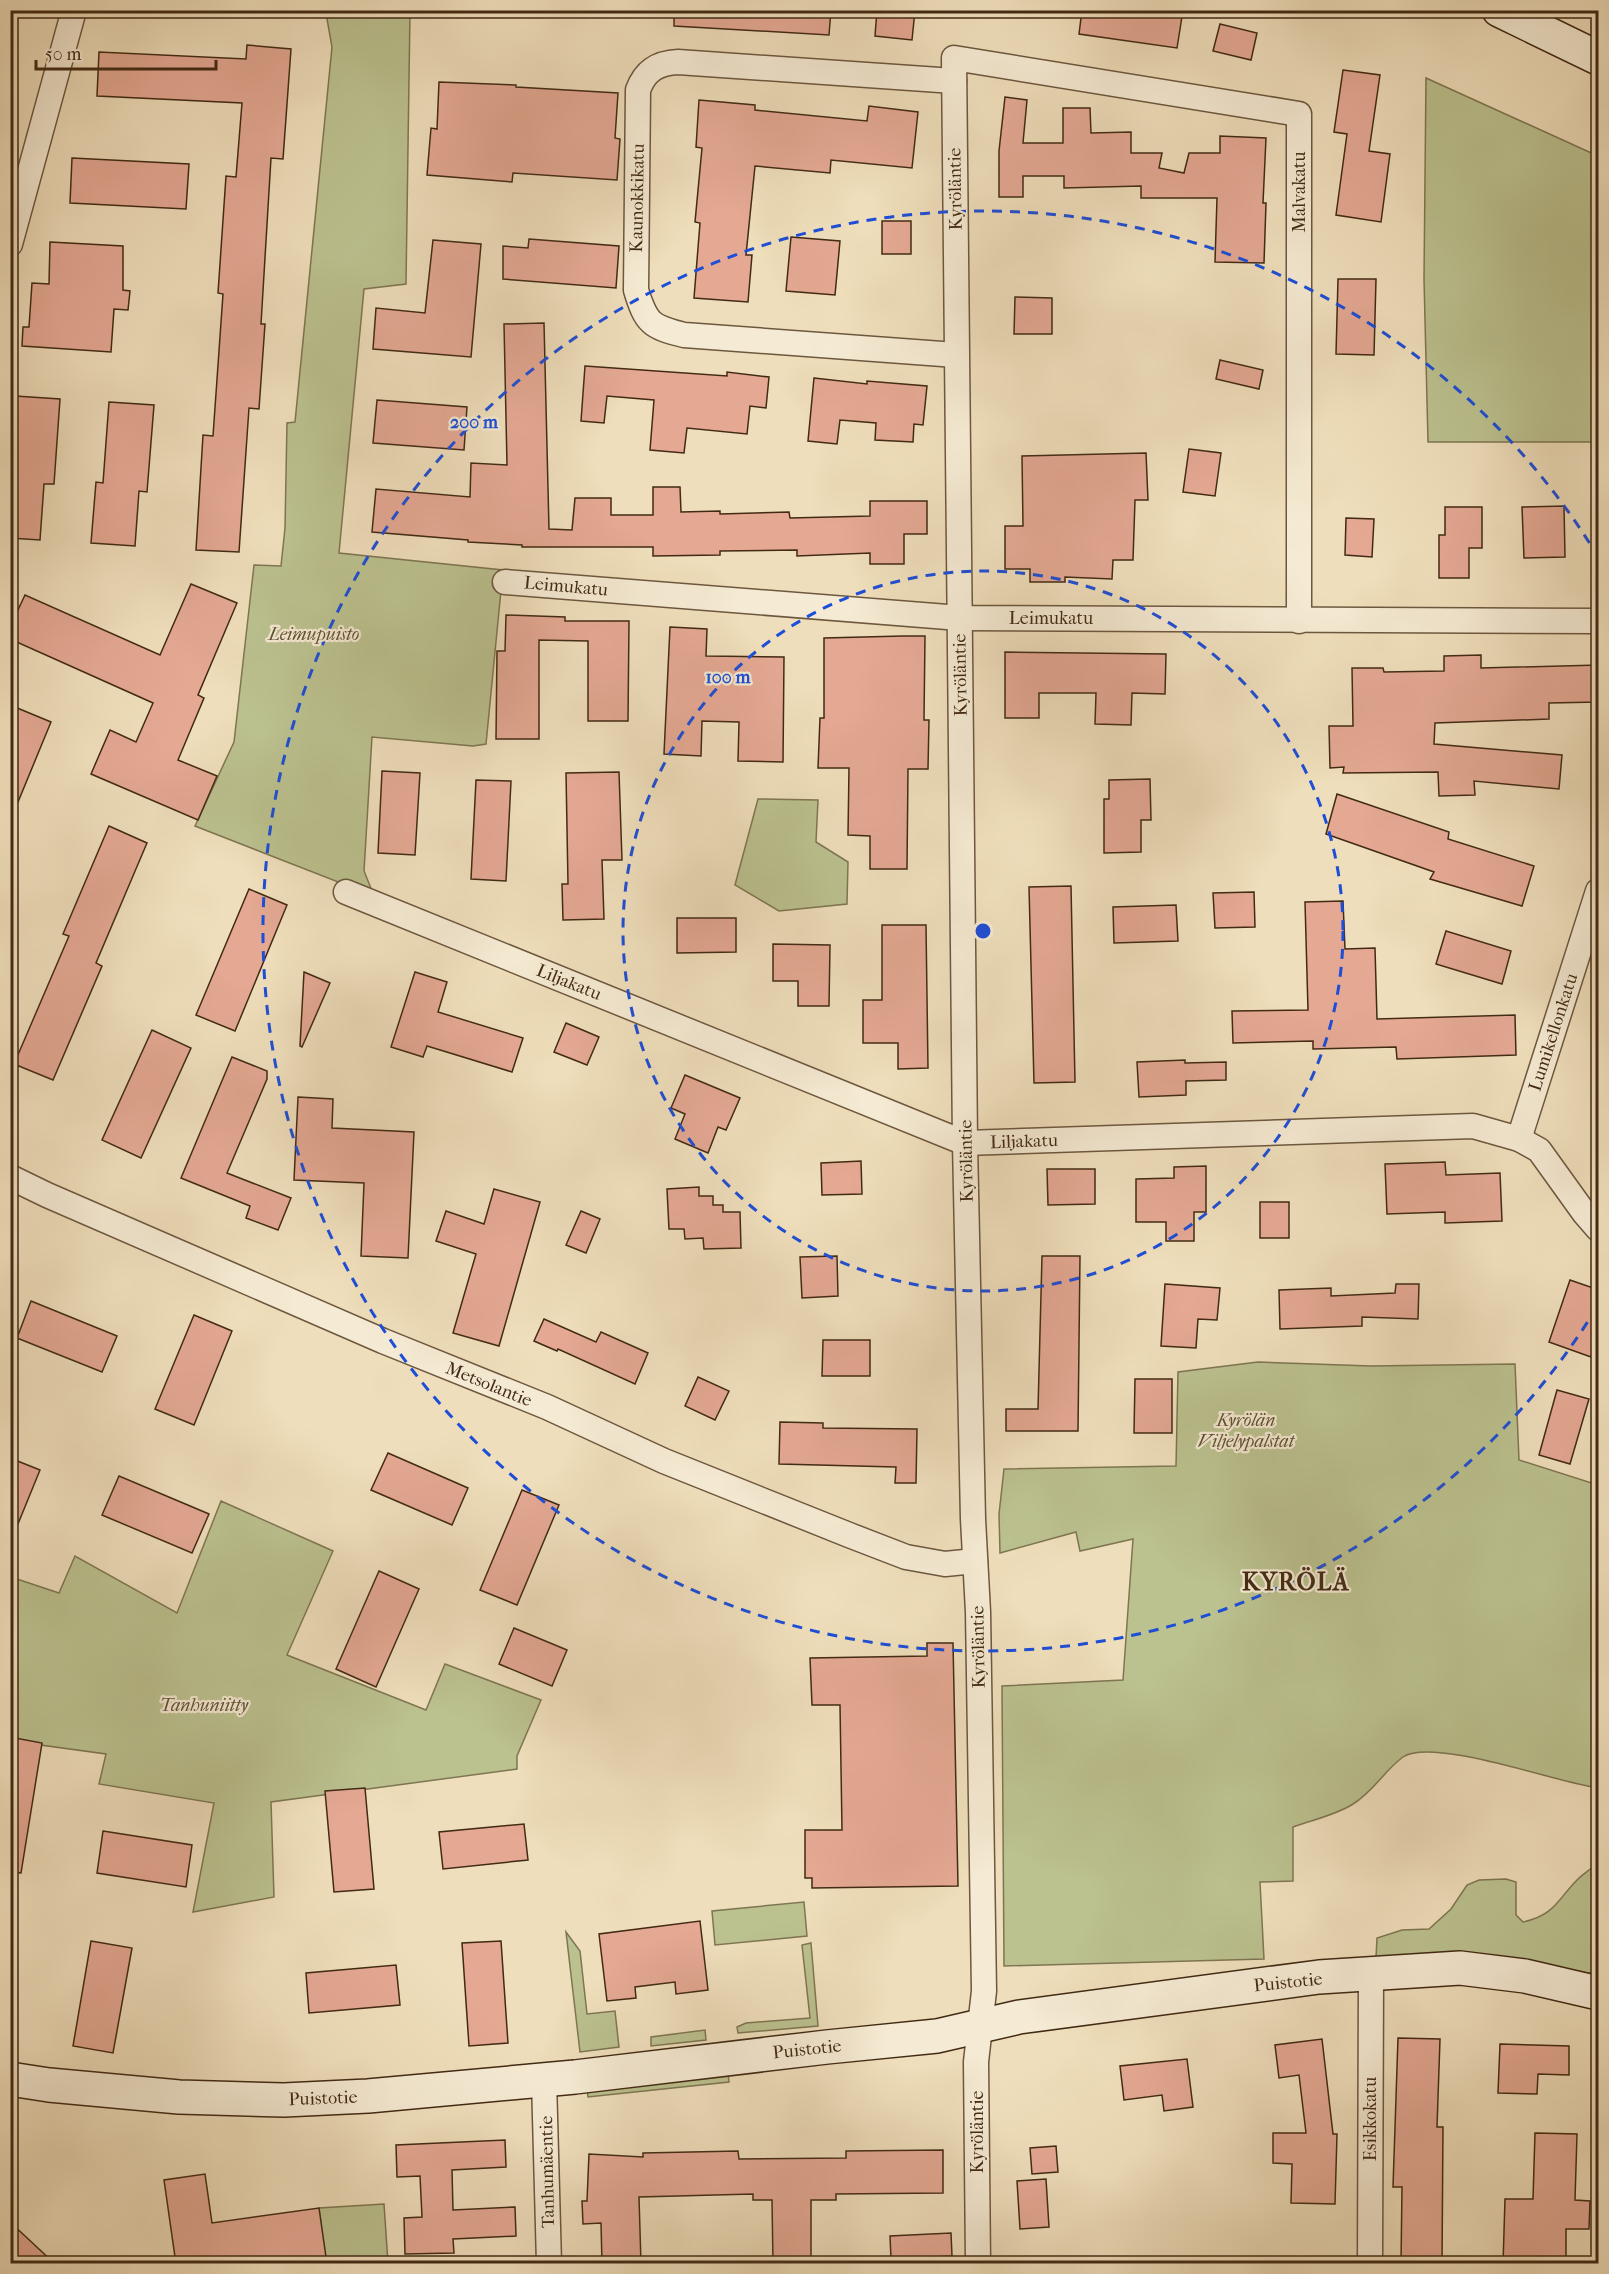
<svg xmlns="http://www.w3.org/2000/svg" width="1609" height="2274" font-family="'IM FELL French Canon',serif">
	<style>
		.green { fill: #bbc18f; stroke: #7e7652; stroke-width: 1.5 }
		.building { fill: #e4a893; stroke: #422a14; stroke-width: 1.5 }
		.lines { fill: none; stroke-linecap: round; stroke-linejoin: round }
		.street-casing { stroke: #6d573e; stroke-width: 27 }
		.secondary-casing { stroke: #422a14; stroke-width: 36 }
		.street { stroke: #f5ead3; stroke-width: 24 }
		.secondary { stroke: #f5ead3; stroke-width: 33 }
		.ring { fill: none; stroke: #1d4ed8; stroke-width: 3; stroke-dasharray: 10 8 }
		.labels { text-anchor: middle; stroke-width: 4.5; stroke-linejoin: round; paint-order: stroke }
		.street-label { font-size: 18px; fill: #422a14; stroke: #f5ead3 }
		.park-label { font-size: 18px; font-style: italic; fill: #605033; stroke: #f5ead3 }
		.district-label { font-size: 24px; font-weight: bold; letter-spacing: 1.5px; fill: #422a14; stroke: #f5ead3 }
		.centre { fill: #1d4ed8; stroke: #f5ead3; stroke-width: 3 }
		.ring-label { font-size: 18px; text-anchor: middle; font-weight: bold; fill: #1d4ed8; stroke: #f5ead3; stroke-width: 4.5; stroke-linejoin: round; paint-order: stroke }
	</style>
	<rect width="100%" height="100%" fill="#efdebb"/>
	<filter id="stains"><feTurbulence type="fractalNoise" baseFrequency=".00333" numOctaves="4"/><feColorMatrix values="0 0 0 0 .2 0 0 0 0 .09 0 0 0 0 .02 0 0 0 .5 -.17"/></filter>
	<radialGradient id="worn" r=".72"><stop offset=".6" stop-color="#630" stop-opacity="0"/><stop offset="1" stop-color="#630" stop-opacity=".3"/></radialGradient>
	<g class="green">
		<path d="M328,11H410L406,284L364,289L339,553L503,570L486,744L473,746L372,737L364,871L374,896L195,826L234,742L254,565L281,566L285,528L287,423L295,422L332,47L327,19Z"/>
		<path d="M1426,78L1598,156V442H1428L1424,279Z"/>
		<path d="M758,799L818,800L816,842L848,862L847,904L779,911L735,885Z"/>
		<path d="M1258,1362L1371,1366L1515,1364L1519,1460L1598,1485V1788C1559,1783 1433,1737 1403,1757C1385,1770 1373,1792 1353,1804C1336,1815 1312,1820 1293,1827V1881L1260,1882L1264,1959L1004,1966L1002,1686L1123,1680L1133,1539L1080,1551L1076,1532L1000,1553L999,1514L1004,1469L1176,1466L1178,1372Z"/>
		<path d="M221,1501L333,1551L287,1655L426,1710L445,1664L541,1700L517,1756V1769L271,1802L274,1897L193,1912L214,1803L99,1784L106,1754L11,1741V1577L59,1593L75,1556L177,1613Z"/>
		<path d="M1598,1860V1971L1588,1973L1507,1957L1455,1954L1376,1958L1377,1938L1402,1930L1429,1929L1451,1909L1467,1885L1479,1880L1506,1879L1516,1882V1915L1523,1922C1555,1915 1557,1900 1578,1879C1584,1873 1593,1869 1598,1860Z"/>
		<path d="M804,1902L807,1936L715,1945L712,1911Z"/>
		<path d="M566,1932L580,1951L587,2014L615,2011L619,2047L580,2052Z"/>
		<path d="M811,1943L818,2026L738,2033L737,2027L746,2023L810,2018L802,1945Z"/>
		<path d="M705,2030L706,2040L651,2046V2037Z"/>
		<path d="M728,2073L729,2082L588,2097L587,2088Z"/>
		<path d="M384,2204L388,2263H326L319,2208Z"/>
	</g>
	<g class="building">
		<path d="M674,10H831L829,35L674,26Z"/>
		<path d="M877,10H915L912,40L875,36Z"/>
		<path d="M1082,10H1183L1177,48L1079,34Z"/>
		<path d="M1220,24L1257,33L1251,60L1213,51Z"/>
		<path d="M247,45L291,49L283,159L271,158L261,324H265L259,409L249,408L239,552L196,550L203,435L213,436L223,294L218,293L226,176L236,177L242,103L97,96L99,52L246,59Z"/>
		<path d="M1343,70L1380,75L1369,151L1390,154L1381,222L1336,215L1347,134L1334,132Z"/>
		<path d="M439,82L516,85V87L618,93L615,138L620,139L617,180L513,173L512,182L427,175L431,128L437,129Z"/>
		<path d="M1005,97L1027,100L1023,143H1063V108H1090L1091,133L1131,132V153H1162L1159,168L1184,173L1189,153H1220V136L1266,138L1263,203H1266L1264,263L1215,262L1217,198H1141V186L1064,188V176H1023V197H999V151Z"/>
		<path d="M699,100L755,105V110L867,121L869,106L918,112L912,168L831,160L830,173L755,166L746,255H752L748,302L694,298L700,223L695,222L702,148L696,147Z"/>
		<path d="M72,158L189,164L186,209L70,203Z"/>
		<rect x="882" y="221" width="29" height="33"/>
		<path d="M791,237L840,241L835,295L786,291Z"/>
		<path d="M529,239L619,246L616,288L503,279V246L528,248Z"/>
		<path d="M433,240L481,244L471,357L373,349L376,308L425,313Z"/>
		<path d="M50,242L123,246V290L130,291L128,310L114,309L111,352L22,346L23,327H29L32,283L49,284Z"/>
		<path d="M1338,279H1376L1374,355L1336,354Z"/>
		<path d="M1015,297L1052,298V334H1014Z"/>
		<path d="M544,323L549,529L572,530L575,498H611V515H653V487H680L681,512L720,511V514L789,512L790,518L870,516V501H927V534H904V564H870V553L797,556V550L720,551V555L653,556V547H522V545L468,542V540L372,532L376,489L470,497L471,463L507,465L504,324Z"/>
		<path d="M1220,360L1263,370L1259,389L1216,379Z"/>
		<path d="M585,366L727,376V372L769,377L766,408L750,406L747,434L687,428L684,453L650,450L654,400L607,396L604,423L581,421Z"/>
		<path d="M814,378L867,384V381L927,386L923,425L914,424L913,442L875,440L876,423L840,420L837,444L808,441Z"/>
		<path d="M15,396L60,399L54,484H44L40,540L10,538V457Z"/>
		<path d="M377,400L467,407L464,450L373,443Z"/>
		<path d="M109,402L154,405L147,492L139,491L135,546L91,543L96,482L103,483Z"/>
		<path d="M1189,449L1221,453L1215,496L1183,492Z"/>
		<path d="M1146,453L1148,500H1135L1133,560H1113L1112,579L1065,577V582H1030V569H1005V526H1023L1022,456Z"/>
		<path d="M1564,506L1565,557L1524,558L1522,507Z"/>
		<path d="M1445,507H1482V548H1469V578H1439V535H1445Z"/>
		<path d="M1346,518L1374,519L1372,557L1345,555Z"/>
		<path d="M191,584L237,603L198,695L204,698L178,760L217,776L198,820L91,774L110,730L136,742L153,703L10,639V627L25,595L160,655Z"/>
		<path d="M506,615L565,617V621H629L628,721H588V641L539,640V739H496L497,651H505Z"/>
		<path d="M670,627L707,629L706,656L784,657L783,762L738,761L739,722L702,721L701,756L664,754Z"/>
		<path d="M903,636H925L924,720H929L928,769H908L907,869H870V836L848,835L849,768H818L820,718H824V638Z"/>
		<path d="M1005,652L1166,654L1165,694L1132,693L1131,725L1095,724L1096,693H1039V718H1005Z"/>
		<path d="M1481,655V668L1599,665V702L1549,703V719L1435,723L1434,744L1562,755L1559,789L1474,781L1475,795L1439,796L1438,772L1343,773L1344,767L1330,768L1329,726H1353L1352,668H1383L1384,672L1444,671V656Z"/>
		<path d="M10,705L51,722L11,819H10Z"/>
		<path d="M382,771L420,773L415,855L378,853Z"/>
		<path d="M619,772L622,860H602L604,919L563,920L562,884H568L566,773Z"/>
		<path d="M1150,779L1151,820H1141V852L1104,853V799H1109V780Z"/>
		<path d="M476,780L511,781L506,881L471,879Z"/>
		<path d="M1337,794L1449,832L1448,839L1534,866L1522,906L1430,879L1434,872L1326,834Z"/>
		<path d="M109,826L147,843L96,963L102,966L53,1080L14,1064L69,936L63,934Z"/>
		<path d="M1071,886L1075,1082L1034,1083L1029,887Z"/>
		<path d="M249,889L287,905L235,1031L196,1015Z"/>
		<path d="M1254,892L1255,927L1215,928L1213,893Z"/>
		<path d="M1343,901L1345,949L1375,948L1377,1019L1515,1015L1516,1055L1397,1059L1396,1047L1313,1049V1041L1233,1043L1232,1011L1308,1010L1305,902Z"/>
		<path d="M1176,905L1178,941L1114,943L1113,907Z"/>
		<path d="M677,918H736V952L677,953Z"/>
		<path d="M882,925H926L928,1068L898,1069V1043H863V1000H882Z"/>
		<path d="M1446,931L1511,951L1502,984L1436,964Z"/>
		<path d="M773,944L830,945L829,1006H798V981H773Z"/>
		<path d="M304,972L330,983L302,1047L300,1046Z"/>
		<path d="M415,972L447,982L438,1012L523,1038L512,1072L427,1046L423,1057L391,1047Z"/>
		<path d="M566,1023L599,1037L587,1065L554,1052Z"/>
		<path d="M152,1030L191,1048L141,1158L102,1140Z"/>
		<path d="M232,1057L267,1071V1079L227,1173L291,1198L278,1230L246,1218L250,1206L181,1178Z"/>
		<path d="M1185,1060V1063L1226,1062V1080L1186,1081V1095L1139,1097L1137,1062Z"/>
		<path d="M685,1075L740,1098L726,1130L718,1127L708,1153L675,1139L685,1114L671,1108Z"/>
		<path d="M298,1097L333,1099L332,1128L414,1132L408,1258L361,1256L364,1183L294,1180Z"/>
		<path d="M861,1161L862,1194L822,1195L821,1163Z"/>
		<path d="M1445,1162L1446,1175L1500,1173L1502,1221L1445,1223V1212L1387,1214L1385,1164Z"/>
		<path d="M1206,1166V1212H1194V1241H1166V1222H1136V1179L1174,1178V1167Z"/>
		<path d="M1047,1169H1095V1204L1048,1205Z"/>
		<path d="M699,1187V1196H713V1205H723V1212H740L741,1248L704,1249L703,1238L685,1239L684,1229H669L667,1189Z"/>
		<path d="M494,1189L540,1202L499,1346L453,1333L476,1254L436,1241L446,1211L484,1224Z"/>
		<rect x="1260" y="1202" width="29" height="36"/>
		<path d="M581,1211L600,1219L586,1253L566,1245Z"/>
		<path d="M837,1256L838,1296L802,1298L800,1257Z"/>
		<path d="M1042,1256H1080L1078,1431H1006V1409H1038Z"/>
		<path d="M1570,1280L1599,1290V1334L1591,1357L1549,1342Z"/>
		<path d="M1165,1284L1220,1288L1217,1320L1198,1319L1196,1348L1161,1346Z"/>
		<path d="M1396,1284H1419L1418,1319L1362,1317V1326L1280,1329L1279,1290L1331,1288V1296L1395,1293Z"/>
		<path d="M31,1301L117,1336L102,1372L17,1338Z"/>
		<path d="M194,1315L232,1331L194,1425L155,1409Z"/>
		<path d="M544,1319L596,1342L601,1332L648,1353L635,1384L558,1349L557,1351L534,1341Z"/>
		<path d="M823,1340H870V1376H822Z"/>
		<path d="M698,1377L729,1391L715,1420L685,1406Z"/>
		<path d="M1135,1379H1172V1433H1134Z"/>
		<path d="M1557,1390L1589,1399L1570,1464L1539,1455Z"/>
		<path d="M780,1422L823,1423V1428L917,1429L916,1483H895L896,1467L779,1464Z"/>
		<path d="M388,1453L468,1488L452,1525L371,1490Z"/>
		<path d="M10,1458L40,1470L11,1541H10Z"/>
		<path d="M119,1476L209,1514L192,1553L102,1515Z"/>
		<path d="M522,1490L559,1505L517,1605L480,1590Z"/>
		<path d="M379,1571L419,1589L376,1687L336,1669Z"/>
		<path d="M514,1628L567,1650L552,1686L499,1664Z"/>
		<path d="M927,1643H953L958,1886L812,1888V1878H805V1830H842L840,1705H812L810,1658L927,1656Z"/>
		<path d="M10,1737L42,1743L21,1873L10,1872Z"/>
		<path d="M365,1788L374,1889L334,1892L325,1791Z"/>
		<path d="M524,1824L528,1860L443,1869L439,1832Z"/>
		<path d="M103,1831L192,1845L186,1887L97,1873Z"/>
		<path d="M700,1921L708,1990L676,1994L675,1982L635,1987L636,1998L607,2001L599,1934Z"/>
		<path d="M91,1941L132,1948L113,2053L73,2046Z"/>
		<path d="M501,1941L508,2043L469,2046L462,1943Z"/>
		<path d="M396,1965L400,2005L309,2013L306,1973Z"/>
		<path d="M1398,2038L1440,2039L1437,2127H1443L1442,2264L1401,2263L1402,2187H1393Z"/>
		<path d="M1322,2039L1333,2134H1337L1335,2204L1291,2203L1292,2164L1273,2163V2133H1306L1299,2075L1279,2078L1275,2045Z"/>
		<path d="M1500,2044L1569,2046V2075L1538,2074L1537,2094L1498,2093Z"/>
		<path d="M1187,2059L1193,2107L1164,2111L1162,2095L1124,2100L1120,2066Z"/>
		<path d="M1535,2133L1577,2134L1575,2200L1590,2201L1589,2229H1566V2264H1503L1505,2199H1533Z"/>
		<path d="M505,2140L506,2167L452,2170L453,2210L515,2207L516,2236L453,2239L454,2253L405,2254L404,2218L422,2217L420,2176L397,2177L396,2145Z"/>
		<path d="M1056,2146L1058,2172L1032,2174L1030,2148Z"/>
		<path d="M943,2150V2193L836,2194V2200H811V2264H773L772,2200H753V2194L639,2197L641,2264H602L601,2223L583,2224L582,2201H587L589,2154L643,2157V2153L738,2151L739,2159L846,2158V2151Z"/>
		<path d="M205,2174L212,2223L319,2208L327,2264H176L164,2180Z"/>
		<path d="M1046,2179L1049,2227L1020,2229L1017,2181Z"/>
		<path d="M10,2222L55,2264H10Z"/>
		<path d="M951,2233L952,2256L891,2259L890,2236Z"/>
	</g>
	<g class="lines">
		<g class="street-casing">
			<g id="street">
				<path d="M954,81L678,62C657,63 645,71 638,90L636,290C646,323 651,327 684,335L956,355"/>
				<path d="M10,244L74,10"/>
				<path d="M505,582L960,618L1598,621"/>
				<path d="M346,892L965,1143L1473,1126L1519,1139L1539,1150L1585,1214L1598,1229"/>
				<path d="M1519,1139L1598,891"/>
				<path d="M10,1177L47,1195L383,1341L547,1407L664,1461L849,1535L906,1557L945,1564L975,1561"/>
				<path d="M544,2080L549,2264"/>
				<path d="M978,2264L976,2062L984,1991L978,1612L973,1519L965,1143L954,58L1299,114V621"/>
				<path d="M1370,2264L1371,1974"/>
			</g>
		</g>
		<g class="secondary-casing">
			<g id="secondary">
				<path d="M1499,10L1598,58"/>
				<path d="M10,2079L49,2085L179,2097L284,2100L368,2096L575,2077L827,2047L937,2036L1019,2017L1319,1977L1460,1968L1525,1976L1598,1993"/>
			</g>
		</g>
		<use href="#street" class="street"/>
		<use href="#secondary" class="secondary"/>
	</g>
	<g class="ring">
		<circle cx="983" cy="931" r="360"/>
		<path d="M1597 1307A720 720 0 1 1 1597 555"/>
	</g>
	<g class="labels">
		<g class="street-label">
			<text transform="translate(955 189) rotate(-91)" y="6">Kyröläntie</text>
			<text transform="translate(1299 192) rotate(-90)" y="6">Malvakatu</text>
			<text transform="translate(637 198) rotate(-89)" y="6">Kaunokkikatu</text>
			<text transform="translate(566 586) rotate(5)" y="6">Leimukatu</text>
			<text x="1051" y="624">Leimukatu</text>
			<text transform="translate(960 675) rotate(-91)" y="6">Kyröläntie</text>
			<text transform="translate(569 982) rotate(22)" y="6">Liljakatu</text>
			<text transform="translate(1553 1032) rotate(-72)" y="6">Lumikellonkatu</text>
			<text transform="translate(1024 1141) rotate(-2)" y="6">Liljakatu</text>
			<text transform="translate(966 1161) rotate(-91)" y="6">Kyröläntie</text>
			<text transform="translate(489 1384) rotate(22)" y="6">Metsolantie</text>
			<text transform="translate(978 1647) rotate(-91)" y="6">Kyröläntie</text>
			<text transform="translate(1288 1982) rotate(-6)" y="6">Puistotie</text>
			<text transform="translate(807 2049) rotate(-6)" y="6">Puistotie</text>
			<text transform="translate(323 2098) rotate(-2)" y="6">Puistotie</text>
			<text transform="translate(1370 2119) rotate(-90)" y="6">Esikkokatu</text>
			<text transform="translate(977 2132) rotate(-90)" y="6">Kyröläntie</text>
			<text transform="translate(547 2172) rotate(-91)" y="6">Tanhumäentie</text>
		</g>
		<g class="park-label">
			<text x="314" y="640">Leimupuisto</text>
			<text x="1246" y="1426">Kyrölän<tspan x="1246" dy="21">Viljelypalstat</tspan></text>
			<text x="204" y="1711">Tanhuniitty</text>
		</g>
		<g class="district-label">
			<text x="1296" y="1590">KYRÖLÄ</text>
		</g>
	</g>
	<circle cx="983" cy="931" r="9" class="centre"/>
	<g class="ring-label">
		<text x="474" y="428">200 m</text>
		<text x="728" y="683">100 m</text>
	</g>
	<rect width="1609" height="2274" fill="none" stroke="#efdebb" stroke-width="36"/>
	<rect x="12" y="12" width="1585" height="2250" fill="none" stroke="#422a14" stroke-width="3"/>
	<rect x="18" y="18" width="1573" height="2238" fill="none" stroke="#422a14" stroke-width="1.5"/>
	<path d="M36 60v9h180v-9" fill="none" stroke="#422a14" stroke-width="3"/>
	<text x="45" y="60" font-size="18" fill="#422a14" stroke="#f5ead3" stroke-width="4.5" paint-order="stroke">50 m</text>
	<rect width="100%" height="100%" filter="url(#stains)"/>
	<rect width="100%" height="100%" fill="url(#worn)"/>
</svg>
